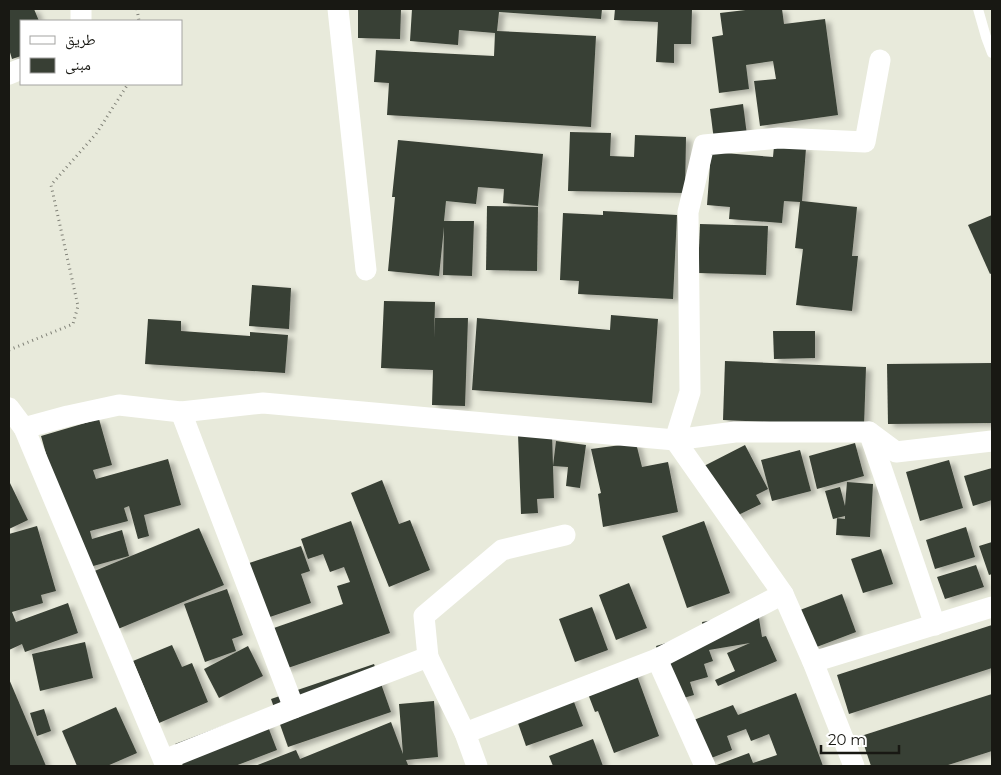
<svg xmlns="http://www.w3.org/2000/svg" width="1001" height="775" font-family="Montserrat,'Noto Naskh Arabic',sans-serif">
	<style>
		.building { fill: #383f34; filter: url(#shadow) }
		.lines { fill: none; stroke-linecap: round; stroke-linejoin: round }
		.path { stroke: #818278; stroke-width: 3; stroke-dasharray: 1 4; stroke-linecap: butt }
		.service { stroke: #fff; stroke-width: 10 }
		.minor { stroke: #fff; stroke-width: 21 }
	</style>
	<defs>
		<filter id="shadow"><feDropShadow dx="5.5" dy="3" stdDeviation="2.5" flood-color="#0004"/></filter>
	</defs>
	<rect width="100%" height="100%" fill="#e8eadb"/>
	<g class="building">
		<path d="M9,9H34L39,21H21V56L12,59L9,49Z"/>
		<path d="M358,9H401L400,39L358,38Z"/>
		<path d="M412,9H602L601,19L499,12L497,31L596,36L591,127L387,115L389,83L374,82L376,50L494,56L495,33L459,30L458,45L410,41Z"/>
		<path d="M615,9H692L691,44H674V63L656,62L658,22L614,20Z"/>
		<path d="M754,9H782L784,24L825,19L838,115L760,126L754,81L776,79L773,61L746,65L749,89L719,93L712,37L723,35L720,13Z"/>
		<path d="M743,104L747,135L714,140L710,109Z"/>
		<path d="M570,132L611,133L610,156L634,157L635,135L686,137L685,193L568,191Z"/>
		<path d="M398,140L543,154L538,206L503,203L504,189L478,187L476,204L446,201L444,221H474L472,276L443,275L444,227L439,276L388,271L395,197H392Z"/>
		<path d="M774,146L806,148L802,201L857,207L852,256H858L852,311L796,305L803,249L795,248L800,202L784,201L782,223L729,219L730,207L707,205L711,152L773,157Z"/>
		<path d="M487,206L538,207L537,271L486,270Z"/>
		<path d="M603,211L677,215L673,299L578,294L579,281L560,280L563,213L603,215Z"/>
		<path d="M992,215V273L990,274L968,225Z"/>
		<path d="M700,224L768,226L766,275L698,273Z"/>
		<path d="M252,285L291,288L289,329L249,326Z"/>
		<path d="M384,301L435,302L434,338L435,318H468L465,406L432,405L433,370L381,368Z"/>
		<path d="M611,315L658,319L652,403L472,390L477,318L610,330Z"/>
		<path d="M148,319L181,321V331L250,336V332L288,335L285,373L145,364Z"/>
		<path d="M773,331H815V358L774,359Z"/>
		<path d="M725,361L866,367L864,426L723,420Z"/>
		<path d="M992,363V423L888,424L887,364Z"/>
		<path d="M99,419L112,465L93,470L96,479L168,459L181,505L144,515L149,536L138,539L129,506L124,508L128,521L90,531L92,539L122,530L129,556L79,570L41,436Z"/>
		<path d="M518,434H552L554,498L537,499L538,513L521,514Z"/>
		<path d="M556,441L586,445L580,488L566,486L568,467L553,466Z"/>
		<path d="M636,443L642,467L668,462L678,512L603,527L598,494L601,493L591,449Z"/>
		<path d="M855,443L864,476L817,489L809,456Z"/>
		<path d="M745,445L768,489L756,495L761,504L732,518L704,466Z"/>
		<path d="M800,450L811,491L772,501L761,460Z"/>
		<path d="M949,460L963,508L920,521L906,472Z"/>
		<path d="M992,468V500L973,506L964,476Z"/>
		<path d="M382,480L399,524L410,520L430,570L389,587L351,493Z"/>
		<path d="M9,481L28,520L9,529Z"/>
		<path d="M847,482L873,484L870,537L836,535L837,518L845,519V516L833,519L825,491L840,487L845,506Z"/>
		<path d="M351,521L390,633L285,669L271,629L343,604L337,586L350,582L344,567L330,572L323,554L308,559L301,539Z"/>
		<path d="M704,521L730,593L687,608L662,536Z"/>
		<path d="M37,526L56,591L41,595L43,603L12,612L16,622L68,603L78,633L25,652L22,644L9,650V534Z"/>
		<path d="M966,527L975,557L935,569L926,540Z"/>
		<path d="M199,528L224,585L118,629L92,572Z"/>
		<path d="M992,542V574L989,575L979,546Z"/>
		<path d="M301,546L310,571L301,574L311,603L264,619L246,564Z"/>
		<path d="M881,549L893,584L863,593L851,559Z"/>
		<path d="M976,565L984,587L945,599L937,577Z"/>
		<path d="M629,583L647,628L616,640L599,595Z"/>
		<path d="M227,589L243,635L232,639L236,651L205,662L184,604Z"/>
		<path d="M842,594L856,632L814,648L800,610Z"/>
		<path d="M592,607L608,650L575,662L559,619Z"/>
		<path d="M758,612L762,637L766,636L777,661L718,686L715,680L735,671L727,653L750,643L709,650L713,661L704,664L708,677L690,682L694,695L673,701L656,646L690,636L706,644L702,622Z"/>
		<path d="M992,625V668L849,714L837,675Z"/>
		<path d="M85,642L93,678L40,691L32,654Z"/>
		<path d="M172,645L182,667L192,663L208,702L159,723L133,661Z"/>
		<path d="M248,646L263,676L219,698L204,669Z"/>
		<path d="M632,662L659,736L614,753L598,711L595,712L583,681Z"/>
		<path d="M374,664L391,712L288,747L271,699Z"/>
		<path d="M9,679L46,766H9Z"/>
		<path d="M568,686L583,726L526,746L512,706Z"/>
		<path d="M796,693L823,766H714L749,753L753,763L777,755L769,734L751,741L746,729L727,736L732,750L706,760L691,721L733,705L738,715Z"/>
		<path d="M992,694V751L945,766H871L861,736Z"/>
		<path d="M434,701L438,757L406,760L408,765L405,766H255L296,750L300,759L391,722L403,754L399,704Z"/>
		<path d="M116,707L137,753L107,766H77L62,731Z"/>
		<path d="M44,709L51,731L37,736L30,713Z"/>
		<path d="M262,711L277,750L235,766H183L175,744Z"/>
		<path d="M593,739L603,766H553L549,756Z"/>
	</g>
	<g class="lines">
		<g class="path">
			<path d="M137,9L139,21"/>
			<path d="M9,350L73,324L78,306L51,185L96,134L128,84"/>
		</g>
		<path class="service" d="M978,9L986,37L992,53"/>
		<g class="minor">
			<path d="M338,9L366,270"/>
			<path d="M81,21V9"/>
			<path d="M9,74L21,69"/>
			<path d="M9,408L24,428L68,416L119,405L181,412L263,403L675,440L735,432H869L896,452L992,441"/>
			<path d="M181,412L294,708"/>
			<path d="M24,428L166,766"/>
			<path d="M869,432L935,625"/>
			<path d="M428,657L424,616L502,550L565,535"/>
			<path d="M657,659L705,766"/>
			<path d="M813,662L992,607"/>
			<path d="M465,733L657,659L783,594"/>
			<path d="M164,760L294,708L428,657L465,733L477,766"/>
			<path d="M854,766L813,662L783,594L675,440L690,392L688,212L704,145L779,138L865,142L880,60"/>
		</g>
	</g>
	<rect width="1001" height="775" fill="none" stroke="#181813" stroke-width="20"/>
	<rect x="20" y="20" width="162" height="65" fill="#ffffff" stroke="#a3a3a1"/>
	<rect x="30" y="36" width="25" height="8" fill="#ffffff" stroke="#a3a3a1"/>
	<text x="65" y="45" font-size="15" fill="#181813">طريق</text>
	<rect x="30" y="58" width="25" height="15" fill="#383f34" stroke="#a3a3a1"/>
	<text x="65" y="70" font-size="15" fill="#181813">مبنى</text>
	<path d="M821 745v8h78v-8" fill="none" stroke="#181813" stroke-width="2.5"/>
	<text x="828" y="745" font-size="15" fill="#181813" stroke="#ffffff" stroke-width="4" paint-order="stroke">20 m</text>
</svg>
